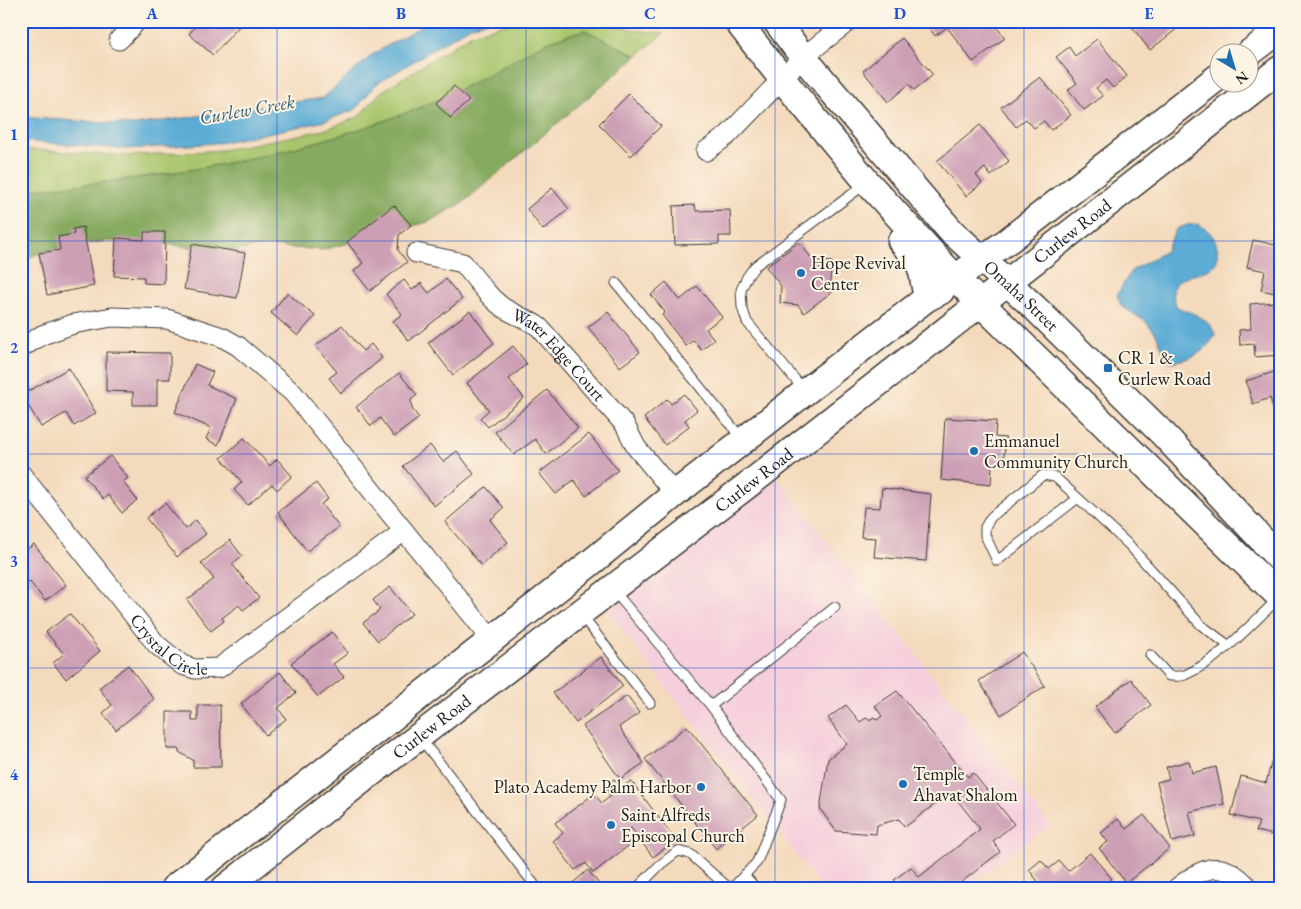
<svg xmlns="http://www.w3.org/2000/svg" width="1301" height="909" font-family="'EB Garamond',serif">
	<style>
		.built { fill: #f5cfdb }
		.green { fill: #a8c56c; stroke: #627044 }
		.forest { fill: #86aa60; stroke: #51633e }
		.water { fill: #5bacd6; stroke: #3c6479 }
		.building { fill: #cd9fb5 }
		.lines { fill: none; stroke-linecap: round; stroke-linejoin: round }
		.service-casing { stroke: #3c3834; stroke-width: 11 }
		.minor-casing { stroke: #3c3834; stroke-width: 21 }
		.secondary-casing { stroke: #3c3834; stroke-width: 29 }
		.service { stroke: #fff; stroke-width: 9 }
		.minor { stroke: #fff; stroke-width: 19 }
		.secondary { stroke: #fff; stroke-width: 26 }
		.grid { fill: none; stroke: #1d4ed8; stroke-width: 1; stroke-opacity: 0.55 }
		.poi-dot { fill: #1f6fb2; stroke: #fcf5e5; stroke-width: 2 }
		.labels { text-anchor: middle; stroke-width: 4; stroke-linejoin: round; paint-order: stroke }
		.street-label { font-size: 18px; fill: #1c1c1c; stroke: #fcf5e5 }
		.poi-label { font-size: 18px; fill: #1c1c1c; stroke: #fcf5e5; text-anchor: start }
		.water-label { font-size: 19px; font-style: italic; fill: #385d70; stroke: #fcf5e5 }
		.neatline { fill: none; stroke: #1d4ed8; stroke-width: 2 }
		.grid-label { font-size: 16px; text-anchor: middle; font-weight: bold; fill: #1d4ed8 }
	</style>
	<rect width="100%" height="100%" fill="#fcf5e5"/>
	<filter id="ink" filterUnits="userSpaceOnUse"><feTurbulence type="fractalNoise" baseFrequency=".02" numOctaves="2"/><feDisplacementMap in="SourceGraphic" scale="10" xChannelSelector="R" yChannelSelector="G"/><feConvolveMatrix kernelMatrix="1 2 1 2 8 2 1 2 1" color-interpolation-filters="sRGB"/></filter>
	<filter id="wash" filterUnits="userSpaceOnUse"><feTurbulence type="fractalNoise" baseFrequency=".0096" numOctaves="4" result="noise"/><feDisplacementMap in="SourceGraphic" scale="20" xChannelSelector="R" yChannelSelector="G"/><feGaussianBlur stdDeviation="1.12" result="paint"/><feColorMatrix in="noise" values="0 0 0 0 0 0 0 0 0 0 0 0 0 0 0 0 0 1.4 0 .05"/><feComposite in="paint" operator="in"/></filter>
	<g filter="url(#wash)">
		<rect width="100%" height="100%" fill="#f4dabd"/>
		<path class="built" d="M778,479L1050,825L965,888H822L608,612Z"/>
		<path class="green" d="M514,21H588L648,32L664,33L637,56L585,30C575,33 563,36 553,40C538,45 523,55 509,63C478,80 446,97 414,110C289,158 154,180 21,190V149L127,156L222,150L324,130L358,117L381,92L472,34Z"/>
		<path class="forest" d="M585,30L637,56L464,202L428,222L322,250L266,246L223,252L168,244L106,241L52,249L21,260V190C154,180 289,158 414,110C446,97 478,80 509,63C523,55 538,45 553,40C563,36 575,33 585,30Z"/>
		<g class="water">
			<path d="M430,21H488L469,27L375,85L355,110L321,122L219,143L127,149L21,141V117L135,125L323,98L373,54Z"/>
			<path d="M628,21H693L689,25H648Z"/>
			<path d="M1198,224C1208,229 1215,236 1217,247C1224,279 1185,269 1175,285C1171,292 1174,300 1177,307C1196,315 1206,316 1216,335C1202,354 1195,358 1171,362L1164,353L1156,334L1145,321L1121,306L1117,295L1131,271L1166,251L1176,229L1187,225Z"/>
		</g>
		<g id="blocks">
			<g class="building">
				<path d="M200,21H207L211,24L214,21H244L213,55L189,34Z"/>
				<path d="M924,21H992L1005,38L973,62L947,27L935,36Z"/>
				<path d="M1127,21H1181L1183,24L1150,50Z"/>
				<path d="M902,38L933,75L914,90L909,84L888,102L863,71Z"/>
				<path d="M1097,39L1127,76L1113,88L1106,80L1096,88L1103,96L1084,110L1068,90L1077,83L1056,57L1069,47L1075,56Z"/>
				<path d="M1040,77L1071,115L1051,130L1044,121L1034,128L1026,119L1016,127L1001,107Z"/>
				<path d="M454,86L469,101L450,118L436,103Z"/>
				<path d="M629,94L661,126L631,156L599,124Z"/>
				<path d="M980,125L1009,161L991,176L985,168L976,175L982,183L966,196L937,161Z"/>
				<path d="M552,188L569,209L543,230L527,209Z"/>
				<path d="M394,205L411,225L399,235L398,250L407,262L370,291L354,271L363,263L347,242Z"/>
				<path d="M695,205L696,211L730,210L731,236H719V244L675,245L673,206Z"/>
				<path d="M83,227L94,286L47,295L39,253L60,250L58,237L74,234L73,229Z"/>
				<path d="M144,232H165L164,284L144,283V277L114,276L116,238L144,240Z"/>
				<path d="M1253,240L1280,246V294L1261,290L1265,271L1247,267Z"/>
				<path d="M799,242L813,260L832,262L830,280L837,288L804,313L798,305L780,303L781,286L766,267Z"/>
				<path d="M192,244L245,253L237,298L184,289Z"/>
				<path d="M446,279L462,299L409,341L393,321L402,314L386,294L404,280L412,290L421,283L429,293Z"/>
				<path d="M666,282L680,300L697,286L722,317L706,329L714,339L701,350L693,340L686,346L662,315L665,312L651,295Z"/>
				<path d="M287,293L315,316L298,336L271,313Z"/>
				<path d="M1276,302L1277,315H1280V355L1255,357L1254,344L1240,345L1239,330L1251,329L1250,304Z"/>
				<path d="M470,311L494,343L453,375L428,343Z"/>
				<path d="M608,312L640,352L620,367L588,327Z"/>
				<path d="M342,325L363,351L371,344L382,358L341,393L329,378L337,372L316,346Z"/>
				<path d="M513,346L527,364L509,379L524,398L488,427L480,418L489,410L467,383Z"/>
				<path d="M106,352L170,353V379H157V405H133V392L106,391Z"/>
				<path d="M195,364L213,372L207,385L237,399L218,445L206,439L211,428L175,412Z"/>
				<path d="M69,368L96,413L74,426L66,413L41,427L22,395Z"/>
				<path d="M1280,370V419L1277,420L1270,398L1253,404L1246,381Z"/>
				<path d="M399,373L417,395L411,400L412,409L419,418L394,437L380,418L371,426L356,407Z"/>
				<path d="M547,390L578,428L546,454L535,439L514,455L495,432Z"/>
				<path d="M684,394L697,410L685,420L689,426L665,445L644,418L667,399L671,404Z"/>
				<path d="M945,418L996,421L995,437L1006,438L1003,465L992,464L991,485L941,480Z"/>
				<path d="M589,434L618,470L586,496L574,480L556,494L539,473Z"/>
				<path d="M244,438L270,466L277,459L292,476L277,490L272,484L248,505L234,490L242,482L221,458Z"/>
				<path d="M430,445L443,462L457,451L474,474L434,506L403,466Z"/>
				<path d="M110,456L128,478L123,482L137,500L122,513L108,495L103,499L84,476Z"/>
				<path d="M316,483L328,499L321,504L339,527L307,551L278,512Z"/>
				<path d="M486,487L504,508L490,520L508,542L481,565L445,522Z"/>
				<path d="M882,488L931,494L926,561L874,557L876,538L861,537L864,507L880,508Z"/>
				<path d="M165,503L186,529L196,520L206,534L177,557L146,518Z"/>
				<path d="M230,540L242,556L232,564L259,598L243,610L239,605L222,618L224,621L211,631L187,600L214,579L201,563Z"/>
				<path d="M34,544L66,585L45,601L30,582L21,588V554Z"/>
				<path d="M390,587L412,614L378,641L363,623L380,610L373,600Z"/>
				<path d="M70,614L100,651L66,679L53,663L64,654L46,632Z"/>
				<path d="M332,632L348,653L333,664L344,677L318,697L291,663Z"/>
				<path d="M1022,652L1045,686L1001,715L979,681Z"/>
				<path d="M601,657L623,686L576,723L553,693Z"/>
				<path d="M128,665L154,699L116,730L103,713L112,705L99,688Z"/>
				<path d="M280,672L296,693L278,708L286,719L266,735L241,704Z"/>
				<path d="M1131,679L1151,705L1115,733L1095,707Z"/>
				<path d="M897,691L968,777L973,773L1014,824L993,841L1000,852L954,888H900L894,880L911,867L919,877L980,829L951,792L905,827L899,819L877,825L876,834L836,831L820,809L828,759L847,744L828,718L846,705L860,722L866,718L869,720L874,717L877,720L882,716L875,706Z"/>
				<path d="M627,696L639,713L619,727L644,763L620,779L583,726Z"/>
				<path d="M198,705H220L221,767H193V760L179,752V749H167V712H192V721H198Z"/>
				<path d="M687,726L758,815L716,849L645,759Z"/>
				<path d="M1274,752L1280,754V829L1278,836L1256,831L1259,822L1231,815L1241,776L1266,783Z"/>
				<path d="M1189,761L1192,773L1216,767L1224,804L1189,812L1195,836L1172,842L1157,782L1169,779L1166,767Z"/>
				<path d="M614,779L621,788L631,781L676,840L653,857L631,828L624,833L632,843L593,873L586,863L575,870L553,841L563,833L555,823L594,794L602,803L611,796L604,786Z"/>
				<path d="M1144,815L1170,848L1126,883L1099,848L1108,842L1101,833L1118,819L1126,829Z"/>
				<path d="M1090,853L1112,879L1101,888H1043L1029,870L1041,860L1049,869L1059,861L1068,871Z"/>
				<path d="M588,870L602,888H567Z"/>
			</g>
		</g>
	</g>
	<g filter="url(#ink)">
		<use href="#blocks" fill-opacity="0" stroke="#3c3834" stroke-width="1"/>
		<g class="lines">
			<g class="service-casing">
				<g id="service">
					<path d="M616,283L742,439"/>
					<path d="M804,390L747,322L742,307L741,290L747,277L755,266L856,191"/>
					<path d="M1078,498L1055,477L1043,475L991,517L985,527V535L997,561L1078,498L1129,545L1201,625L1228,645"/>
					<path d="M614,591L711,706L835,607"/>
					<path d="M582,616L650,703"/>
					<path d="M1150,655L1169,676C1174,676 1180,677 1185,675C1221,659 1250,625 1278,599"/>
					<path d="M711,706L781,800L757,862L732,888"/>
					<path d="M421,739L537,888"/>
					<path d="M744,875L756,888"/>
					<path d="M637,888L661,864L678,851L690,854L729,888"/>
				</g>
			</g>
			<g class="minor-casing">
				<g id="minor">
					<path d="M119,40L137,21"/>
					<path d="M706,151L728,135L803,57L849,21"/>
					<path id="s1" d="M416,253L463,263C475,278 491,301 507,310C518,316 529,320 539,327L625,425L636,447L675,494"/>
					<path d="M21,348L42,335L73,324L112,317L167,319L222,337L238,346L293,393L492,640"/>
					<path id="s2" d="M21,474L157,645L182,665L195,669L219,668L404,531"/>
					<path d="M1177,888C1205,866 1223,858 1249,888"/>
				</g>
			</g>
			<g class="secondary-casing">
				<g id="secondary">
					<path d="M737,21L783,80L867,182L956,279L1280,597"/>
					<path id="s3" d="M776,21L803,57L950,230L1034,307L1164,435L1280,559"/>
					<path d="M1248,54L1280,30"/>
					<path d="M901,241L918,260L922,272L927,298L941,291"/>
					<path d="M174,888L589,564L675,494L805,392L927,298L1009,240L1218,77"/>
					<path id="s4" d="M225,888L366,777L762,474L1280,69"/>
				</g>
			</g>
			<use href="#service" class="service"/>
			<use href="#minor" class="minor"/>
			<use href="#secondary" class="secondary"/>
		</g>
	</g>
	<path class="grid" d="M277,21V888M526,21V888M775,21V888M1024,21V888M21,241H1280M21,454H1280M21,668H1280"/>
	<g class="poi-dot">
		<circle cx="801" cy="273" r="5"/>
		<rect x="1103" y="363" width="10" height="10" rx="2.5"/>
		<circle cx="974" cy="451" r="5"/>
		<circle cx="903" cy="784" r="5"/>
		<circle cx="701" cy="787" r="5"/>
		<circle cx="611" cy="825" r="5"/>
	</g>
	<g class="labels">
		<g class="street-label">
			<text dy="6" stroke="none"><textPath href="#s4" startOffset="1072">Curlew Road</textPath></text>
			<text dy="6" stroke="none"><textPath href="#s3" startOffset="369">Omaha Street</textPath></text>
			<text dy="6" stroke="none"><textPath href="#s1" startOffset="182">Water Edge Court</textPath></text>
			<text dy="6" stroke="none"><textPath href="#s4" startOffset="668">Curlew Road</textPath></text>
			<text dy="6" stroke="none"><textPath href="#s2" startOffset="229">Crystal Circle</textPath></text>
			<text dy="6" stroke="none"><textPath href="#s4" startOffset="262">Curlew Road</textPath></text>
		</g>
		<g class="poi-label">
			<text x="811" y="269">Hope Revival<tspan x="811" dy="21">Center</tspan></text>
			<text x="1118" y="364">CR 1 &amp;<tspan x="1118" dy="21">Curlew Road</tspan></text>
			<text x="984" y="447">Emmanuel<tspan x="984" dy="21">Community Church</tspan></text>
			<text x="913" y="780">Temple<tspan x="913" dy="21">Ahavat Shalom</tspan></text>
			<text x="691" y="793" text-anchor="end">Plato Academy Palm Harbor</text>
			<text x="621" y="821">Saint Alfreds<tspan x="621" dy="21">Episcopal Church</tspan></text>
		</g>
		<g class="water-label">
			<text transform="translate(247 109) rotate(-10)" y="7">Curlew Creek</text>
		</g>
	</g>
	<rect width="1301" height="909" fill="none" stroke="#fcf5e5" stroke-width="55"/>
	<g transform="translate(1234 68) rotate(142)"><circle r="24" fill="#fcf5e5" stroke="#a29e95"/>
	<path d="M0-4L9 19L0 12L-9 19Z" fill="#1f6fb2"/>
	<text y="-8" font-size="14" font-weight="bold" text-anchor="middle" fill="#1c1c1c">N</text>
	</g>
	<rect x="28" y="28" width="1246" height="854" class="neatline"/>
	<g class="grid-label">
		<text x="152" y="19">A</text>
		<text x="401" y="19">B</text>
		<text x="650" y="19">C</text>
		<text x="900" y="19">D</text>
		<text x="1149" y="19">E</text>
		<text x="14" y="140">1</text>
		<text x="14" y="353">2</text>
		<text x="14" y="567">3</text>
		<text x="14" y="780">4</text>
	</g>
</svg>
